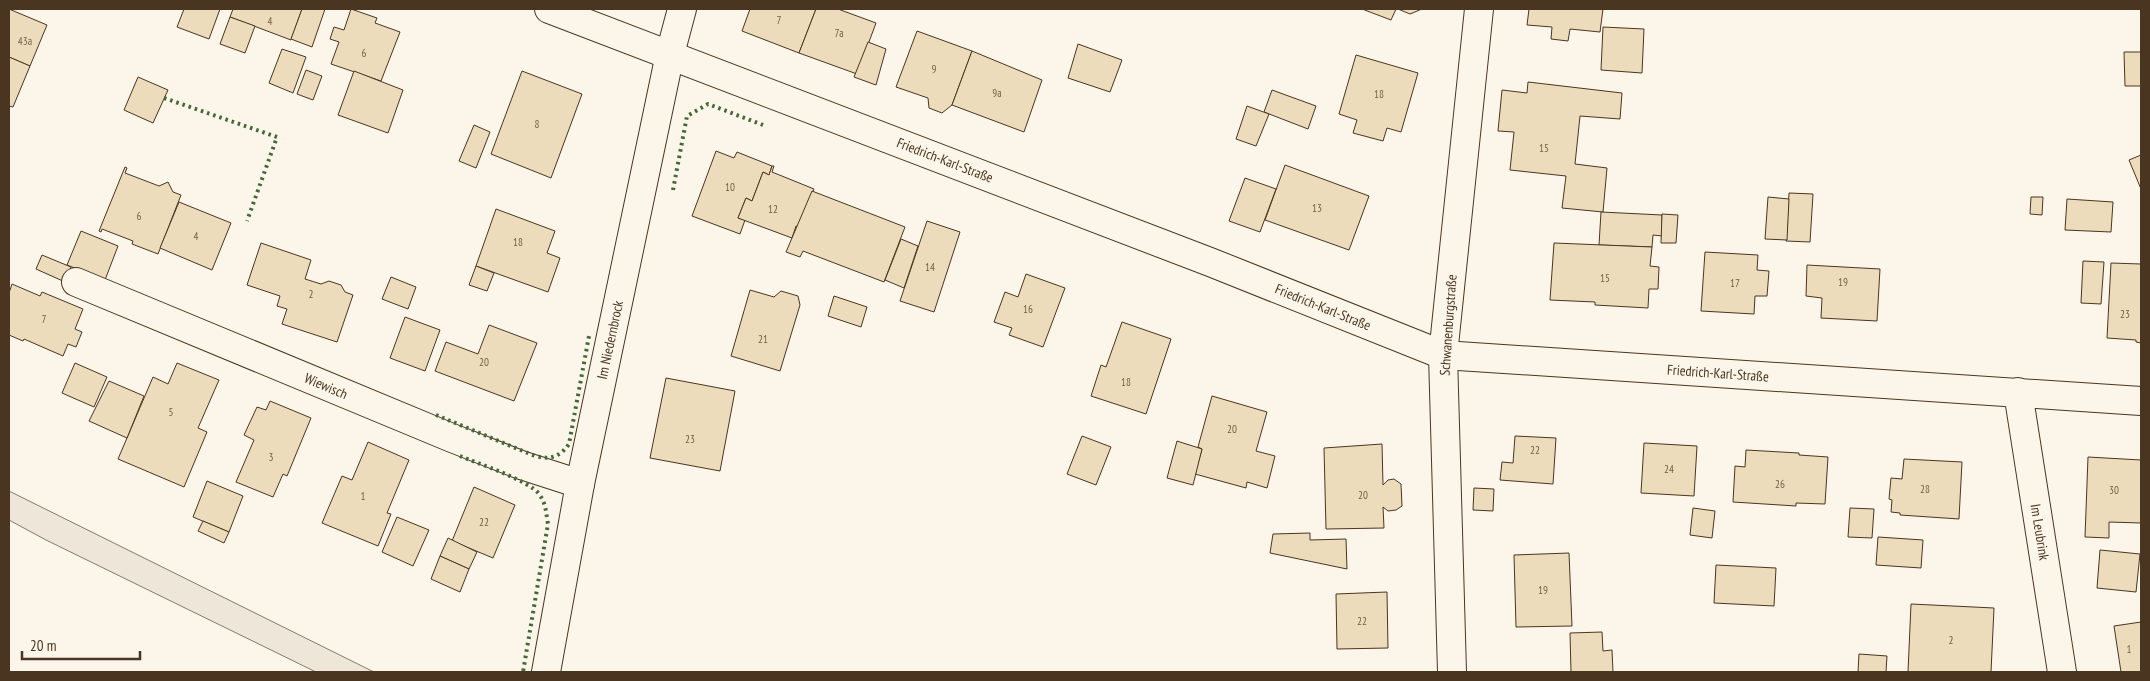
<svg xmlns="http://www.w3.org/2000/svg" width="2150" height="681" font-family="'PT Sans Narrow',sans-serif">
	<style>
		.green { fill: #ede6d9; stroke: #887966 }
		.building { fill: #ecdcbc; stroke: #4a3520 }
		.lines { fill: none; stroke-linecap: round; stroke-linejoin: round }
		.minor-casing { stroke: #4a3520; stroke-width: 30 }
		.minor { stroke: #fbf6e9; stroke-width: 28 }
		.hedge { stroke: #436837; stroke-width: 4; stroke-dasharray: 2.5 4; stroke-linecap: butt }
		.labels { text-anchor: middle; stroke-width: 4; stroke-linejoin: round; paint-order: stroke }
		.number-label { font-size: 11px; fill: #725f47 }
		.street-label { font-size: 14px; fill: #4a3520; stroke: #fbf6e9 }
	</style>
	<rect width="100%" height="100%" fill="#fbf6e9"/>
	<path class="green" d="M9,491L374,672H316L46,540L9,520Z"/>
	<g class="building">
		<path d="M9,9L47,25L30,66L9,57Z"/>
		<path d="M184,9H220L209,39L177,27Z"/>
		<path d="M233,9H302L291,40L230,17Z"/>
		<path d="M302,9H325L312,47L291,39Z"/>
		<path d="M351,9L377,18L375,23L400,32L381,81L331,64L339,42L330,39L334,27L344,30Z"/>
		<path d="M750,9H816L799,53L742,31Z"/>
		<path d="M816,9H838L876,23L857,74L799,53Z"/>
		<path d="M1362,9H1396L1391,20Z"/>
		<path d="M1398,9H1422L1410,14Z"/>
		<path d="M1529,9H1603L1600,32L1570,29L1568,41L1551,39L1552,27L1527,25Z"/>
		<path d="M230,17L255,26L245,53L220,44Z"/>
		<path d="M1603,27L1644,29L1642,73L1601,70Z"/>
		<path d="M917,31L972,51L952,105L942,113L929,108L928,98L896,87Z"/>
		<path d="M868,42L886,49L876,85L854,77Z"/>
		<path d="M1078,44L1122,60L1110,92L1068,78Z"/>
		<path d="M282,49L306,57L293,93L269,83Z"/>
		<path d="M972,51L1042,80L1024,132L952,105Z"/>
		<path d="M2124,52H2141V86H2125Z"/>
		<path d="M1356,55L1418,73L1401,132L1387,128L1383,141L1353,133L1357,120L1339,114Z"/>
		<path d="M9,57L30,66L13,107L9,106Z"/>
		<path d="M306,70L322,76L313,100L297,94Z"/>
		<path d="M354,71L403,90L388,133L338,115Z"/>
		<path d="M522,71L582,94L551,178L491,154Z"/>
		<path d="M138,77L168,90L153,123L124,110Z"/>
		<path d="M1528,82L1622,93L1620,119L1580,116L1575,164L1607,168L1603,212L1562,208L1566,176L1510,170L1514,132L1498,131L1502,90L1527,93Z"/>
		<path d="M1272,90L1316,106L1308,129L1264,112Z"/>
		<path d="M1247,106L1269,114L1256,146L1236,139Z"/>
		<path d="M474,125L490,132L476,168L459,161Z"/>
		<path d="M716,151L734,158L737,152L772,166L769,175L763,172L752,201L746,198L738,218L745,220L740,234L692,216Z"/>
		<path d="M2141,155V189L2129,160Z"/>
		<path d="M1285,165L1369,196L1349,250L1265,220Z"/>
		<path d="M772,166H774L772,172L814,189L799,227L796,226L792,238L738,218L746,198L752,201L763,172L769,175Z"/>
		<path d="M125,167L127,168L125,173L159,186L168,182L173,192L181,195L158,254L132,244L133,241L102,229L101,232L99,231Z"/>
		<path d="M1245,178L1276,189L1260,232L1229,221Z"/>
		<path d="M812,191L905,227L884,282L803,251L800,257L786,252Z"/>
		<path d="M1789,193L1813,194L1810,242L1786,241Z"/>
		<path d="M1768,197L1789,199L1787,240L1765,239Z"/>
		<path d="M2031,197H2043L2042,215L2030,214Z"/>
		<path d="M2067,199L2113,202L2111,232L2065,230Z"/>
		<path d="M179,202L231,223L212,270L160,248Z"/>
		<path d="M496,209L555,231L547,253L560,258L548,292L476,266Z"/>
		<path d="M1601,212L1662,215V236L1653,235L1652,247L1599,245Z"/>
		<path d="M1662,214L1678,215L1676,243H1661Z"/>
		<path d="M927,221L960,232L934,312L900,301Z"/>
		<path d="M81,231L118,246L105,280L67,265Z"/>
		<path d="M901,239L918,246L904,288L885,280Z"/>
		<path d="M261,243L311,260L305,279L321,284L329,281L341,285L345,292L353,295L337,342L282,324L287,309L277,306L280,296L247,285Z"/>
		<path d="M1554,243L1652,247L1650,266L1659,267L1658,289H1649L1648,308L1595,305V302L1550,300Z"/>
		<path d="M1705,252L1758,255L1757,270L1769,271L1767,296H1755L1754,314L1701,311Z"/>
		<path d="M42,255L71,267L65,282L36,269Z"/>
		<path d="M2083,261L2104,262L2101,304L2081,303Z"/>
		<path d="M2111,263L2141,264V343L2136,342V340L2107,338Z"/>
		<path d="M1807,265L1880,269L1877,321L1821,318L1822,298L1806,296Z"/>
		<path d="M476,266L494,273L487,291L469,285Z"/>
		<path d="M1026,274L1065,288L1043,347L1009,335L1012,328L994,322L1005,292L1018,297Z"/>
		<path d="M391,277L416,287L408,309L382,299Z"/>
		<path d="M12,284L40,296L42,292L83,309L75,329L82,332L76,347L68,344L63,356L24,339L23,341L9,335V293Z"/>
		<path d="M750,290L774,297L781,291L798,296L800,305L780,371L731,356Z"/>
		<path d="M834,296L867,307L861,327L828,316Z"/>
		<path d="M405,317L440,330L425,371L390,358Z"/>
		<path d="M1122,322L1171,339L1146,414L1091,396L1101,365L1106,367Z"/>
		<path d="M489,325L537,343L514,401L435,371L446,342L478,354Z"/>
		<path d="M75,363L107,377L94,407L62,393Z"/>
		<path d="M177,363L219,380L198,428L207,432L184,487L118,459L153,377L168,384Z"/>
		<path d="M666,378L735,391L720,471L650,458Z"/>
		<path d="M109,381L144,396L127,438L89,421Z"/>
		<path d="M1212,396L1267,412L1256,451L1275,456L1267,488L1247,482L1246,488L1195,474L1202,449L1198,447Z"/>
		<path d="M270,401L311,418L287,476L283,474L273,497L236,482L254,440L244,435L257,407L266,410Z"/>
		<path d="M1082,436L1111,447L1096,485L1067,474Z"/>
		<path d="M1515,436L1556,438L1553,484L1500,480L1502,462L1513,463Z"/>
		<path d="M1177,441L1202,449L1193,485L1167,478Z"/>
		<path d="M368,442L409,460L387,513L391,514L378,546L322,523L342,476L352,480Z"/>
		<path d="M1644,443L1697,446L1694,496L1641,493Z"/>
		<path d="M1382,444L1383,485L1388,480L1394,479L1401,484L1402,506L1396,510L1388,511L1383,507L1384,528L1326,529L1324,448Z"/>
		<path d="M1746,450L1799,453V455L1828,457L1825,504L1796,503V506L1733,502L1735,466L1745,467Z"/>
		<path d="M2088,457L2141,460V523L2109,522V538L2085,537Z"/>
		<path d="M1904,459L1962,462L1959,519L1900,515V513L1891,512L1892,500L1889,499L1891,478L1902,479Z"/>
		<path d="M207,481L243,496L229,532L193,517Z"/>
		<path d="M474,487L515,505L493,558L452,541Z"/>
		<path d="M1474,488L1494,489L1493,511L1473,510Z"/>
		<path d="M1693,508L1715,511L1712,538L1690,535Z"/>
		<path d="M1850,508L1874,509L1872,538L1848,537Z"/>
		<path d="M397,517L429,530L413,566L382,552Z"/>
		<path d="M203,521L229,532L224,543L198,531Z"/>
		<path d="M1310,533V540L1346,539L1347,569L1270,553L1273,534Z"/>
		<path d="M1878,537L1923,540L1921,568L1876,565Z"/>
		<path d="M448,538L477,552L469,569L440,556Z"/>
		<path d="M2100,550L2140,554L2136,592L2097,588Z"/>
		<path d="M1569,553L1572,626L1516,627L1514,555Z"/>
		<path d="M440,556L469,569L460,592L431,579Z"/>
		<path d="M1716,565L1776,568L1774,606L1714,603Z"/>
		<path d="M1387,592L1388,648L1337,649L1336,594Z"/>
		<path d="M1911,604L1994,608L1991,672H1908Z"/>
		<path d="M2141,622V672H2121L2114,626Z"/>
		<path d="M1602,632L1603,651L1612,650L1613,672H1571L1570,633Z"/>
		<path d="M1859,654L1887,656L1886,672H1858Z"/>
	</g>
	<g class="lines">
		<g class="minor-casing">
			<g id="minor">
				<path d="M549,9L1210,262L1443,355L2141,401"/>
				<path d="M76,282L452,438L521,465L580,484"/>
				<path d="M2018,392L2062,672"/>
				<path d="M546,672L580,484L670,54L682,9"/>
				<path d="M1452,672L1443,355L1479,9"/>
			</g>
		</g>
		<use href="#minor" class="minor"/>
		<g class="hedge">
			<path d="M164,98L277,137L247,221"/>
			<path d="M673,190L687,116L708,104L763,125"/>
			<path d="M436,415L535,456C550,460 560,457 569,444L589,336"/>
			<path d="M460,456C477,463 530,481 539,494C546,503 546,513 548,524L523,672"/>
		</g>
	</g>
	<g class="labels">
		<g class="number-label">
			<text x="779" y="24">7</text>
			<text x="270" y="25">4</text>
			<text x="839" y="37">7a</text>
			<text x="25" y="45">43a</text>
			<text x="364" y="57">6</text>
			<text x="934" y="73">9</text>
			<text x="997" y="97">9a</text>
			<text x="1379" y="98">18</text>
			<text x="537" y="128">8</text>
			<text x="1544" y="152">15</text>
			<text x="730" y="191">10</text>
			<text x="1317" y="212">13</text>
			<text x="773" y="213">12</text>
			<text x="139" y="220">6</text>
			<text x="196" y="240">4</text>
			<text x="518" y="246">18</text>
			<text x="930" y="271">14</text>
			<text x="1605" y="282">15</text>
			<text x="1843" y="286">19</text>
			<text x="1735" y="287">17</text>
			<text x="311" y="298">2</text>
			<text x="1028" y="313">16</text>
			<text x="2125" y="318">23</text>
			<text x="44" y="323">7</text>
			<text x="763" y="343">21</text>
			<text x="484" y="366">20</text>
			<text x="1126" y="386">18</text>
			<text x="171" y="416">5</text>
			<text x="1232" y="433">20</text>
			<text x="690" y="443">23</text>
			<text x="1535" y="454">22</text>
			<text x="271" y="461">3</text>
			<text x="1669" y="473">24</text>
			<text x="1780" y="488">26</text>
			<text x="1925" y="493">28</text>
			<text x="2114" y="494">30</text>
			<text x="1363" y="499">20</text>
			<text x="363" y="500">1</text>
			<text x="484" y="526">22</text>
			<text x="1543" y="594">19</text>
			<text x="1362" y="625">22</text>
			<text x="1951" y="644">2</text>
			<text x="2129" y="653">1</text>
		</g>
		<g class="street-label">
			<text transform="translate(945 160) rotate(21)" y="5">Friedrich-Karl-Straße</text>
			<text transform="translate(1323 307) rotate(22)" y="5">Friedrich-Karl-Straße</text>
			<text transform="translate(1448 325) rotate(-86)" y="5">Schwanenburgstraße</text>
			<text transform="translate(610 340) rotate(-78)" y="5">Im Niedernbrock</text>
			<text transform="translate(1718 373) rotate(4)" y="5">Friedrich-Karl-Straße</text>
			<text transform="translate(326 386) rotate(23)" y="5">Wiewisch</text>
			<text transform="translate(2040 532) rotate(81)" y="5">Im Leubrink</text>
		</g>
	</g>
	<rect width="2150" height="681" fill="none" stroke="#4a3520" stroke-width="20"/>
	<path d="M22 651v8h118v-8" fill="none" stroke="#4a3520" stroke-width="2.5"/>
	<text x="30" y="651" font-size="15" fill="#4a3520" stroke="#fbf6e9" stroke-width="4" paint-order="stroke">20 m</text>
</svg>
